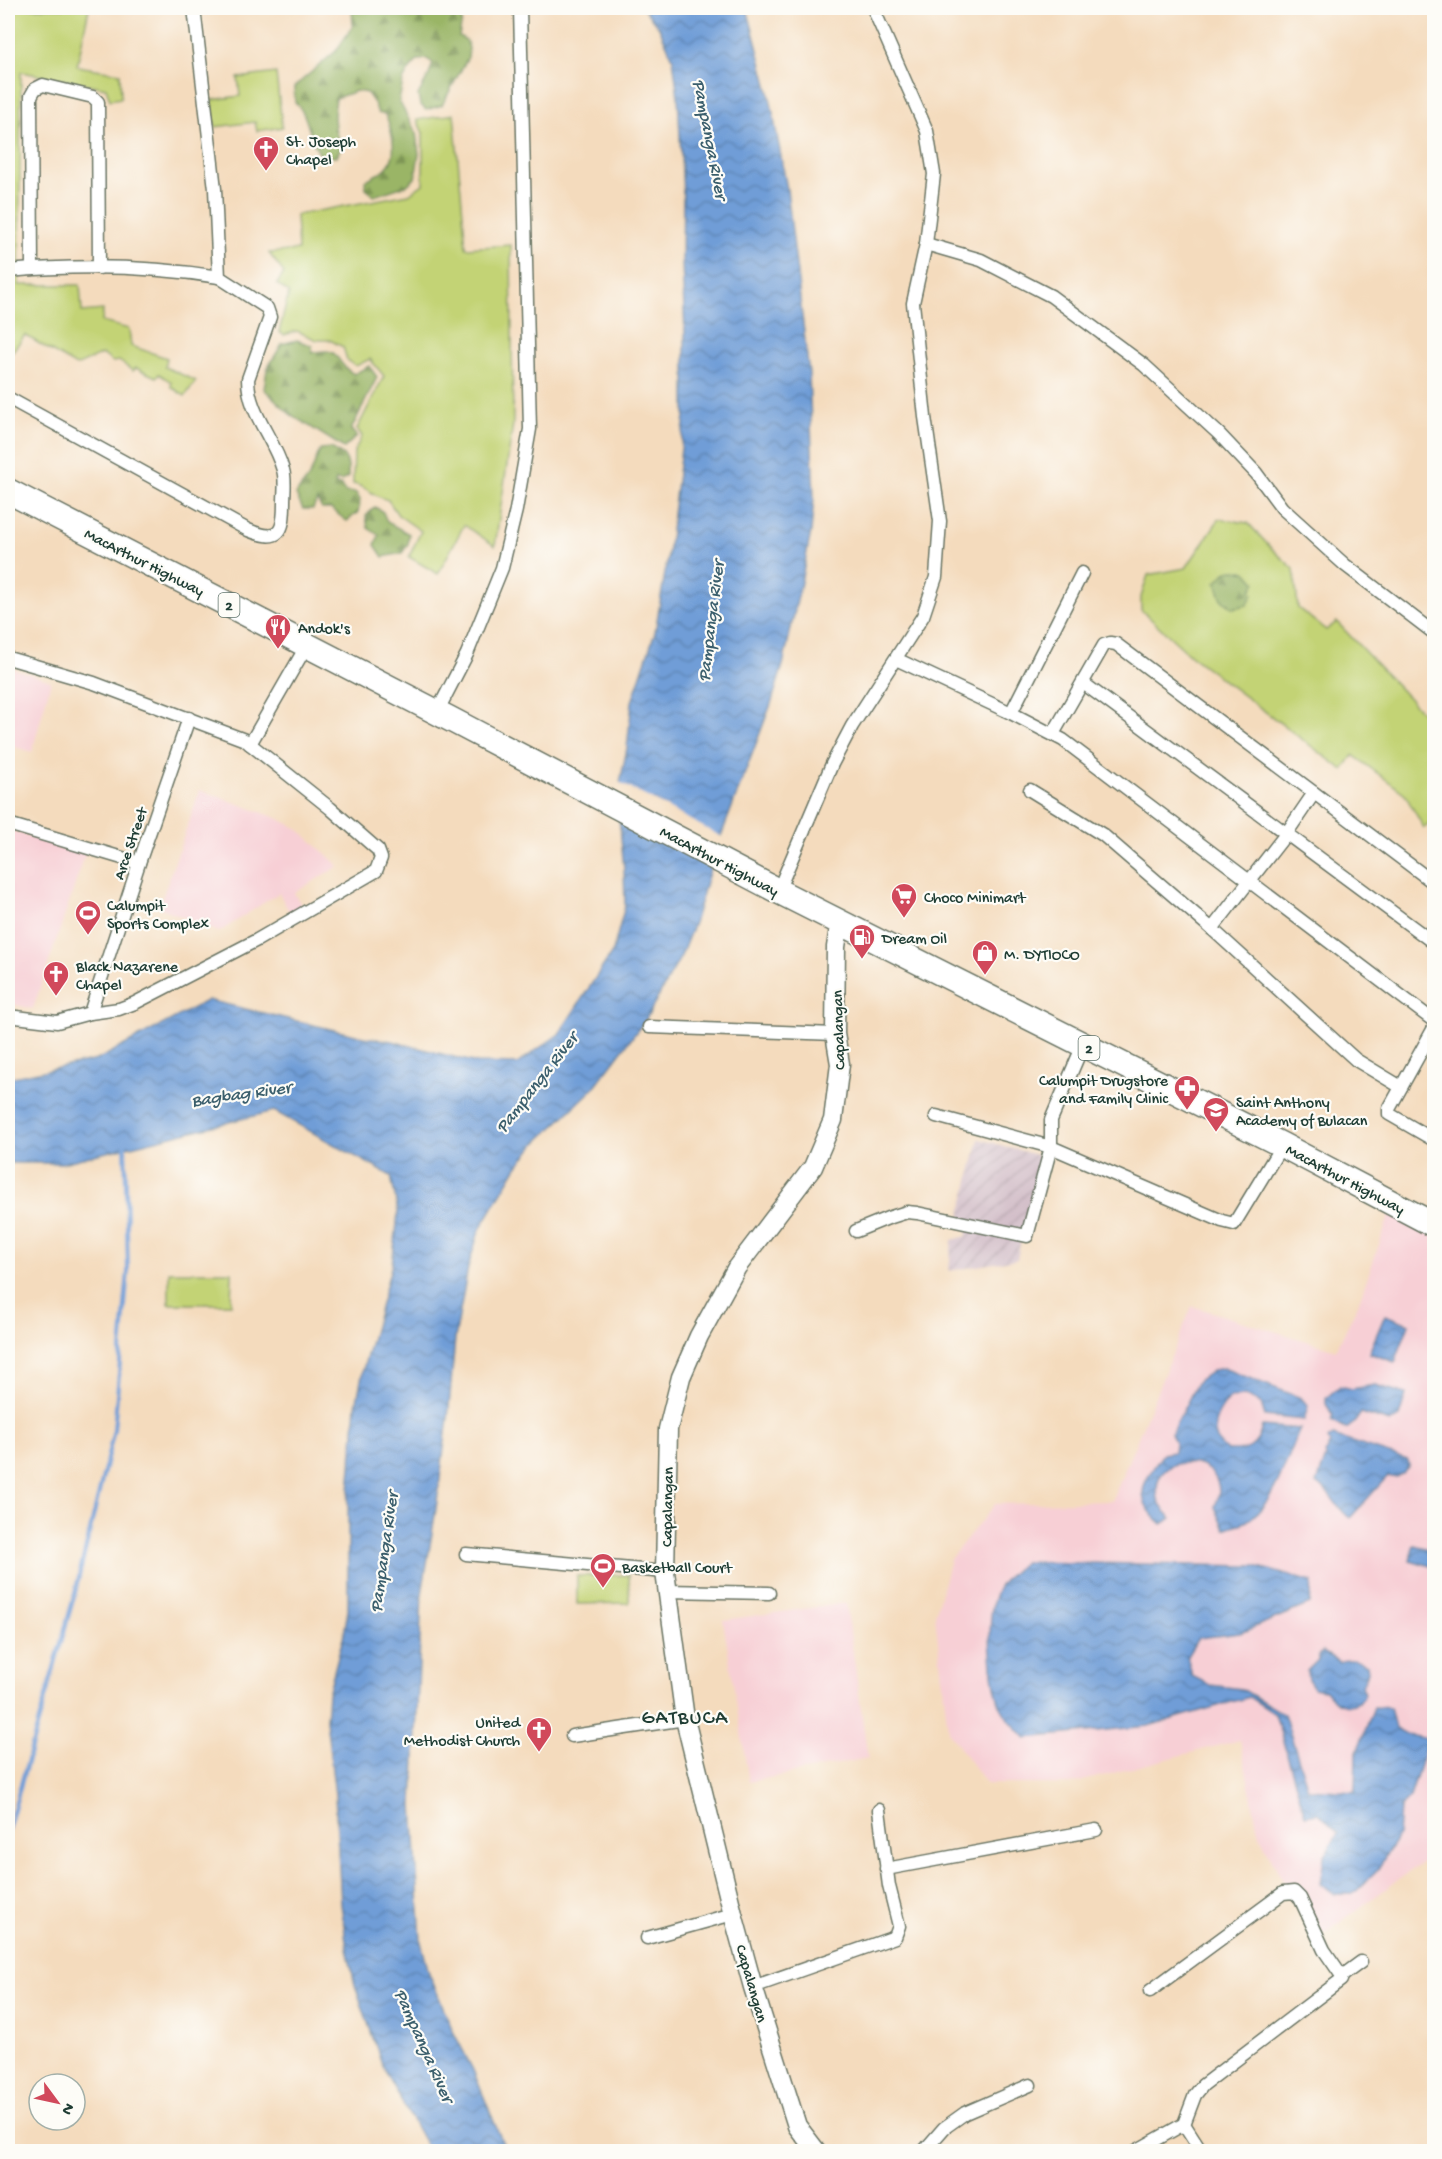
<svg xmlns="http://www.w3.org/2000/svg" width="1442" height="2159" font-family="'Gochi Hand',sans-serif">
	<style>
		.built { fill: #f7cfd5 }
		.industrial { fill: url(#industrial-furrows) }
		.grass { fill: #c3d375; stroke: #718854; stroke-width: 1.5 }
		.forest { fill: url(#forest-firs); stroke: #5c794d; stroke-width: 1.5 }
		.water { fill: url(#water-waves); stroke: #476d86; stroke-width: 1.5 }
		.pier { fill: #f4dbbd }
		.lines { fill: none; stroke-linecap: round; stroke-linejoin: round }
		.stream { stroke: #6f9dd7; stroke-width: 4 }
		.street-casing { stroke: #6a7464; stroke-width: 15 }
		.secondary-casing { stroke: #6a7464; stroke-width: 21 }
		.highway-casing { stroke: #6a7464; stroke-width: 27 }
		.street { stroke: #fff; stroke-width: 12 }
		.secondary { stroke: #fff; stroke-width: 18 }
		.highway { stroke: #fff; stroke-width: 24 }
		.labels { text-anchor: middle; stroke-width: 4.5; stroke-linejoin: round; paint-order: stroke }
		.shield { fill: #fdfcf7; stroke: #62766e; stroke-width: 1.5 }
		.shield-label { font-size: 15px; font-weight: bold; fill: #1f3d34 }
		.poi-label { font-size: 16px; fill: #1f3d34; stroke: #fdfcf7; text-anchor: start }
		.street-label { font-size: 16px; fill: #1f3d34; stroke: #fdfcf7 }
		.water-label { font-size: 18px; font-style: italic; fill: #3b5f6d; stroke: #fdfcf7 }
		.quarter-label { font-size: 20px; letter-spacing: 1.5px; fill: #1f3d34; stroke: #fdfcf7 }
	</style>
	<defs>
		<pattern id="industrial-furrows" width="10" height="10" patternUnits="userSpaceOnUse" patternTransform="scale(1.5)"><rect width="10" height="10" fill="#d2bdc8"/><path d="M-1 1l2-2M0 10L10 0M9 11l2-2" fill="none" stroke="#b4a3ac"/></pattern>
		<pattern id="forest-firs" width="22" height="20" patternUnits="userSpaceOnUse" patternTransform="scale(1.5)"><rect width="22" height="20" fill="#9ab566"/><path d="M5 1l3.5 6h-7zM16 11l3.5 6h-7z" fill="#7d9455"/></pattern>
		<pattern id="water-waves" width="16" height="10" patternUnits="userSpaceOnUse" patternTransform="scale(1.5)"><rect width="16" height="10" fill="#6f9dd7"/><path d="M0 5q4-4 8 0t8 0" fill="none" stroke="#5b81af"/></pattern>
	</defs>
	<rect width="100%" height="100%" fill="#fdfcf7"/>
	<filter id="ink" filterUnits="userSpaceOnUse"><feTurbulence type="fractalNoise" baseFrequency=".0167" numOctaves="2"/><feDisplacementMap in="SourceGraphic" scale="12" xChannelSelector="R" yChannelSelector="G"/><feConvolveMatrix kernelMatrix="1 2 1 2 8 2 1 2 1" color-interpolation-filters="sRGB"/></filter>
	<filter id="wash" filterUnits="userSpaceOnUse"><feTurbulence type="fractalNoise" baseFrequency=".008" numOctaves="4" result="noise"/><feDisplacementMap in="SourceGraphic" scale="24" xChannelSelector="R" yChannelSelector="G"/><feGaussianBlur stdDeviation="1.35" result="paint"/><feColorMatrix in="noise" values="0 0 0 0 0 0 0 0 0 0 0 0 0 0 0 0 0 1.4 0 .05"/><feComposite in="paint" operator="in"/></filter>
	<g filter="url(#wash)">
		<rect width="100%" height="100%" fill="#f4dbbd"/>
		<g class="built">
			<path d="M8,667L51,681L32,752L8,745Z"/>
			<path d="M200,790L277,818L297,828L339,866L294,893L302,906L290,913L279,893L219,932L159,907Z"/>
			<path d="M8,830L86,852L33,1009L8,1003Z"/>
			<path d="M1391,1211L1434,1234V1854L1321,1936L1292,1898L1259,1835L1240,1740L1071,1784H986L948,1731L935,1615L950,1559L995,1504L1112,1501L1192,1306L1336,1350L1358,1304Z"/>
			<path d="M846,1603L868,1758L749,1782L723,1620Z"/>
		</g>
		<g class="industrial">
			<path d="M979,1139L1047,1158L1025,1233L960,1218Z"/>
			<path d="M966,1227L1021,1240L1017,1259L949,1271L952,1240L967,1236Z"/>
		</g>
		<g class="grass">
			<path d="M8,8H89L77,66L120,73L121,98L110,100L106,88L21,72L19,285H80L82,312L103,310L102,322L129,329L131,346L167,358L165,367L196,381L185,396L171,387V382L159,374L156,377L136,368L133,371L119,361L113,362L102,354L76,366L25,335L11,353L8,352V319L13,310L8,299Z"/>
			<path d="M276,73L282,127L257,131L255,122L215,127L212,100L240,96L238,78Z"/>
			<path d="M454,114L466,248L511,245L513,424L495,546L464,525L438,574L409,557L421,531L398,515L388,500C371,496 369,487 353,484L354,452L362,436L357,429L384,376L370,359L356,366L347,360L343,347L330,340H317L297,331L284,335L279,332L289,293L277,284L284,273L269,253L298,250L296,215L409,194L423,184V133L417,120Z"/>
			<path d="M1219,519L1248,523L1269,546L1294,569L1298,608L1326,630L1337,622L1434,725V820L1424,828L1404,793L1353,755L1343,770L1191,656L1141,610V597L1148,575L1186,568Z"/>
			<path d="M169,1272H232L231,1304H169Z"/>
			<path d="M629,1575V1603L577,1604V1576Z"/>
		</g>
		<g class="forest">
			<path d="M352,8L406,9L459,8L456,16L462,20L459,36L466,40L469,48L468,57L442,105L426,110L420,104L418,95L429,75L433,63L427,59L418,60L409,70L403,81L399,101L416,133L419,154L415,178L407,185L374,196L366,188L365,181C371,177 381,173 386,168C400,155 391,130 386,115L378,113L374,103L367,93L356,91L336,98C333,115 333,129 341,146L337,157L321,156C308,140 310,116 295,102L294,87L336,51L353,26Z"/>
			<path d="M297,340L312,346V353C344,345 332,363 354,374L369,366L377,377L351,430L357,436L344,448L290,414L264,389L267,369L282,344Z"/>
			<path d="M331,448C347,457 349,459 348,477L341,481L336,480L335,485H341L345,492L356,493L360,500L358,512L347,521L331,509H322L317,500L313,509H303L296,495C299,488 304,484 308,478C314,470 315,458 321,449Z"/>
			<path d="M375,507L383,512L387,522L409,534L408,544L402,553L383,557L375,545L379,535L368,528L366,516Z"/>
			<path d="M1233,570C1244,570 1250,573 1256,582L1251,591L1253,594L1247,605L1233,608L1222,600L1216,583L1227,571Z"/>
		</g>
		<g class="water">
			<path d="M643,8H747L769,92L787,189L809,374L814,498L811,532L801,582L783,665L771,704L715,852L695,920L681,956L646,1019L592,1090L536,1143L516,1168L479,1231L468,1267L455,1338L448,1418L436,1509L422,1594L413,1804L421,1942L429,1973L453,2031L473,2070L506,2151H429L383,2067L355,1985L347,1948L341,1904L335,1795L326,1720L328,1694L344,1634L348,1610V1503L356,1406L363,1370L392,1264L396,1233L398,1212L391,1176L274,1111L62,1163H8V1078L97,1060L208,1000L364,1037L392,1041L477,1063L517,1064L559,1034L613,951L625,906L624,869L617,798L627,748L632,702L655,632L668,555L685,416V334L682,262L683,195L678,97L673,59L659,27Z"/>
			<path d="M1385,1315L1409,1324L1395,1362L1369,1353Z"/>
			<path d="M1223,1368L1301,1398L1308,1406L1304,1420L1265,1416L1261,1403L1245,1396L1231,1397C1220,1408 1210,1424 1217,1440C1219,1444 1224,1448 1227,1451C1247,1452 1258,1448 1262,1426L1300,1429C1287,1458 1274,1505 1247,1521C1240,1525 1232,1525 1225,1529L1215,1507C1216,1503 1219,1497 1219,1493C1220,1454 1155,1452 1157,1491C1157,1504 1163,1510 1172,1518L1162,1524C1131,1497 1143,1483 1163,1454L1174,1452L1175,1442L1171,1434L1198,1381L1214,1370Z"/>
			<path d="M1375,1385L1406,1394L1399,1417L1390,1422L1361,1413L1354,1423L1346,1429L1331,1421L1333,1415L1326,1404V1398L1340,1386L1352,1389Z"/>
			<path d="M1333,1436L1408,1460L1409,1465L1403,1474H1401L1396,1478L1388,1476L1385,1479L1350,1518C1336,1508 1331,1492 1317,1483L1326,1457L1325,1453L1330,1444L1328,1440Z"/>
			<path d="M1414,1545L1434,1550V1567L1410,1560Z"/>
			<path d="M1024,1562L1255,1566L1312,1582L1310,1604L1240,1633L1198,1638L1187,1656L1192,1676L1210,1685L1242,1689L1284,1714L1308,1789L1355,1792L1356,1755L1374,1707L1390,1708L1395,1728L1408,1735L1428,1739L1410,1797L1400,1807L1398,1836L1376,1872L1353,1894H1335L1320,1884L1324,1858L1338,1833L1319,1813L1305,1815L1275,1714L1249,1697L1148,1726L1026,1738C1017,1729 1008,1720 1002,1709C990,1685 985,1613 998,1589C1003,1579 1016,1570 1024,1562Z"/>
			<path d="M1323,1652L1339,1662C1349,1658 1357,1660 1367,1665L1368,1672L1362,1686L1365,1694C1354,1712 1336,1705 1325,1690L1314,1688L1308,1679L1307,1671L1318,1660V1655Z"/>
		</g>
		<path class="pier" d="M617,781L724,838L718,853L614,798Z"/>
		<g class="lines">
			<path class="stream" d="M8,1830L75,1593L114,1430L128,1271L125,1143"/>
		</g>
	</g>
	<g filter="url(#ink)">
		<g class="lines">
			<g class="street-casing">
				<g id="street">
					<path d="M926,244L981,260L1051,296L1144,365L1219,434L1256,473L1282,508L1345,565L1434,633"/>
					<path d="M32,269L31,96L35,89L43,85L93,97L98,102L99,268"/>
					<path d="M8,271C78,265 150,266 219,277"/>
					<path d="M8,398L248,530C280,543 284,532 284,502C284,492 286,479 283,470C274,438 248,413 248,379L270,317L267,308L219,277L215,189L194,8"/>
					<path d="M8,658L94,683L245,740L330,808L378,850L381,858L376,871L257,940L135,1003L119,1009L90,1013L57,1022L8,1016"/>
					<path d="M896,659L1011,713L1063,740L1434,1021"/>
					<path d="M1083,683L1434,943"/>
					<path d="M437,712L467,654L502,568L516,510L530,429L520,8"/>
					<path d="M1011,713L1082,573"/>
					<path d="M1053,734L1104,645L1110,643L1116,644L1434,883"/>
					<path d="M250,744L307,645"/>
					<path d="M1030,790L1103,835L1212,929L1356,1060L1401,1087"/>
					<path d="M8,824L139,863"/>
					<path d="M778,891L832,764L852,726L923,616L936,577L940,521L925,417L913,303L926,244L934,174L927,131L873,8"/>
					<path d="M1212,929L1286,834L1314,793"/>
					<path d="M90,1013L139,863L189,718"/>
					<path d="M649,1027L835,1034"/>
					<path d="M1434,1028L1389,1109V1114L1434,1140"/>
					<path d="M936,1116L1051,1147L1222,1221L1234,1224L1282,1145"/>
					<path d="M856,1231L888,1218L907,1212L917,1213L1027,1236L1051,1147V1120L1083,1045"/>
					<path d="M466,1554L665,1572"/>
					<path d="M666,1591L769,1593"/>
					<path d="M572,1736L685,1719"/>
					<path d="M886,1869L1096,1830"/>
					<path d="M647,1938L733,1914"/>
					<path d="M1342,1976L1361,1962"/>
					<path d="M753,1987L895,1937L899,1926L889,1886L879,1810"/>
					<path d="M1184,2124L1202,2152"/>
					<path d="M923,2152L944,2128L965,2113L1030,2085"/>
					<path d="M1134,2152L1184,2124L1195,2095L1203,2085L1341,1980L1342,1976L1324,1950L1300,1898L1294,1892L1283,1893L1150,1991"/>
				</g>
			</g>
			<g class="secondary-casing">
				<path id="secondary" d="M817,2152L797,2126L753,1987L733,1914L685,1719L665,1572L668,1429L681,1377L699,1336L737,1267L813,1167L833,1120L840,1064L835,1034L836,947L840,921"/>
			</g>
			<g class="highway-casing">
				<path id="highway" d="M8,491L450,719L778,891L1282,1145L1434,1225"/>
			</g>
			<use href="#street" class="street"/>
			<use href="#secondary" class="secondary"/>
			<use href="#highway" class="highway"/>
		</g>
	</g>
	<defs>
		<g id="church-pin" transform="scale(1.35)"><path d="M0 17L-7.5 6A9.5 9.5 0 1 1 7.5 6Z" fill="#d1495b" stroke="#fdfcf7"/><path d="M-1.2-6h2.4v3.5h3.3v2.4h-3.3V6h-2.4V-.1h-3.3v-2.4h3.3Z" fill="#fff"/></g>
		<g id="restaurant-pin" transform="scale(1.35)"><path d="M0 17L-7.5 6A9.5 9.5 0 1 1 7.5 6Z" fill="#d1495b" stroke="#fdfcf7"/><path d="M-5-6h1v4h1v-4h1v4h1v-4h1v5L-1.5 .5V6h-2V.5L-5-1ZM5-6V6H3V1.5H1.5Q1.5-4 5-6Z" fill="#fff"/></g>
		<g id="supermarket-pin" transform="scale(1.35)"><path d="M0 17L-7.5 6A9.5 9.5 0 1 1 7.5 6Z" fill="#d1495b" stroke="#fdfcf7"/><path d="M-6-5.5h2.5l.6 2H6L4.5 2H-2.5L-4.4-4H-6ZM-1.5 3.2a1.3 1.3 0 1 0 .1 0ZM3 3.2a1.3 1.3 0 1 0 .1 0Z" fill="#fff"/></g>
		<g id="stadium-pin" transform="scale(1.35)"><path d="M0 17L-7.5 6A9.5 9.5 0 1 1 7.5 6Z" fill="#d1495b" stroke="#fdfcf7"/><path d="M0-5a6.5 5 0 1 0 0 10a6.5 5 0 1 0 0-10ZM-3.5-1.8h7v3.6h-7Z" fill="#fff"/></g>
		<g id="fuel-pin" transform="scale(1.35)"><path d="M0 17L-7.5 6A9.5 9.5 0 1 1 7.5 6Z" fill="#d1495b" stroke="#fdfcf7"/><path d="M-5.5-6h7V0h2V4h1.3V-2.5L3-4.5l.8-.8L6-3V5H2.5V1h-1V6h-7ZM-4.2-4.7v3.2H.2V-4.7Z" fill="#fff"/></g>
		<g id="shop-pin" transform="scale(1.35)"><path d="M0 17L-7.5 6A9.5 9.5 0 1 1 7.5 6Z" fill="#d1495b" stroke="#fdfcf7"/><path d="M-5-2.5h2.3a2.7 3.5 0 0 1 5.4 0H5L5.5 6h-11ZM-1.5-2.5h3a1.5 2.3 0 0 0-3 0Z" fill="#fff"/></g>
		<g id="pharmacy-pin" transform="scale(1.35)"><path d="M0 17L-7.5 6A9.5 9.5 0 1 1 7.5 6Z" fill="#d1495b" stroke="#fdfcf7"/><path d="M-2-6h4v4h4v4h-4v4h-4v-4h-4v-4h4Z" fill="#fff"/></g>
		<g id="school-pin" transform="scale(1.35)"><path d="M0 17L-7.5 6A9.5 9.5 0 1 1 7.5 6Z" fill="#d1495b" stroke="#fdfcf7"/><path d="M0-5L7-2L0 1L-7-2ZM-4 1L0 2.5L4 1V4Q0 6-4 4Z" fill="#fff"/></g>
	</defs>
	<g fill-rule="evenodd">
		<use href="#church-pin" x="266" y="149"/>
		<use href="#restaurant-pin" x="278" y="627"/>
		<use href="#supermarket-pin" x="904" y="896"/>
		<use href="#stadium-pin" x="88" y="913"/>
		<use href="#fuel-pin" x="862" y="937"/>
		<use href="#shop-pin" x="985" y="953"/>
		<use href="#church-pin" x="56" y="974"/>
		<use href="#pharmacy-pin" x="1187" y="1088"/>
		<use href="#school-pin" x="1216" y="1110"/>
		<use href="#stadium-pin" x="603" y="1566"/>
		<use href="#church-pin" x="539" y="1730"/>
	</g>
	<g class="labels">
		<g class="shield">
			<rect x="218.5" y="593" width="21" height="24" rx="4.5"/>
			<rect x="1078.5" y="1036" width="21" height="24" rx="4.5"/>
		</g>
		<g class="shield-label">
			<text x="229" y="610">2</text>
			<text x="1089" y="1053">2</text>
		</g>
		<g class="poi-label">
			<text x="286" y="146">St. Joseph<tspan x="286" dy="18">Chapel</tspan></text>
			<text x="298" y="633">Andok's</text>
			<text x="924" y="902">Choco Minimart</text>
			<text x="107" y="910">Calumpit<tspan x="107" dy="18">Sports Complex</tspan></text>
			<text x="882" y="943">Dream Oil</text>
			<text x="1004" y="959">M. DYTIOCO</text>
			<text x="76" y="971">Black Nazarene<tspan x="76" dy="18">Chapel</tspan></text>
			<text x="1168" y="1085" text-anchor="end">Calumpit Drugstore<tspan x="1168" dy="18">and Family Clinic</tspan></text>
			<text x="1236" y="1107">Saint Anthony<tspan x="1236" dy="18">Academy of Bulacan</tspan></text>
			<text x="622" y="1572">Basketball Court</text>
			<text x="520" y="1727" text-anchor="end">United<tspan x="520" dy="18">Methodist Church</tspan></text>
		</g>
		<g class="street-label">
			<text transform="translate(145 561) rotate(27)" y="6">MacArthur Highway</text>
			<text transform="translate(129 843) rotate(-71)" y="6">Arce Street</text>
			<text transform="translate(720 860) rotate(28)" y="6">MacArthur Highway</text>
			<text transform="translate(837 1030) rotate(-92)" y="6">Capalangan</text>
			<text transform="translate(1346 1178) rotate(28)" y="6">MacArthur Highway</text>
			<text transform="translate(666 1507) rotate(-89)" y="6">Capalangan</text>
			<text transform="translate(753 1983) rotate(74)" y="6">Capalangan</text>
		</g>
		<g class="water-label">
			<text transform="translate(711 139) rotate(79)" y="6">Pampanga River</text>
			<text transform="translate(710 621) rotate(-83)" y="6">Pampanga River</text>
			<text transform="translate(536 1082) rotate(-52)" y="6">Pampanga River</text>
			<text transform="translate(241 1093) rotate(-8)" y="6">Bagbag River</text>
			<text transform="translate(383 1552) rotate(-82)" y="6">Pampanga River</text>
			<text transform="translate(425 2045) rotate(66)" y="6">Pampanga River</text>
		</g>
		<g class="quarter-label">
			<text x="685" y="1723">GATBUCA</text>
		</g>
	</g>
	<rect width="1442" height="2159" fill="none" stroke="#fdfcf7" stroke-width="30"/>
	<g transform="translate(57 2102) rotate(123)"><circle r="28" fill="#fdfcf7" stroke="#a4b0a9" stroke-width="1.5"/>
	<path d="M0-4.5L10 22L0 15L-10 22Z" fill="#d1495b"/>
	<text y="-9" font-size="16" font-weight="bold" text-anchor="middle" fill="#1f3d34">N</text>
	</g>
</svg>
